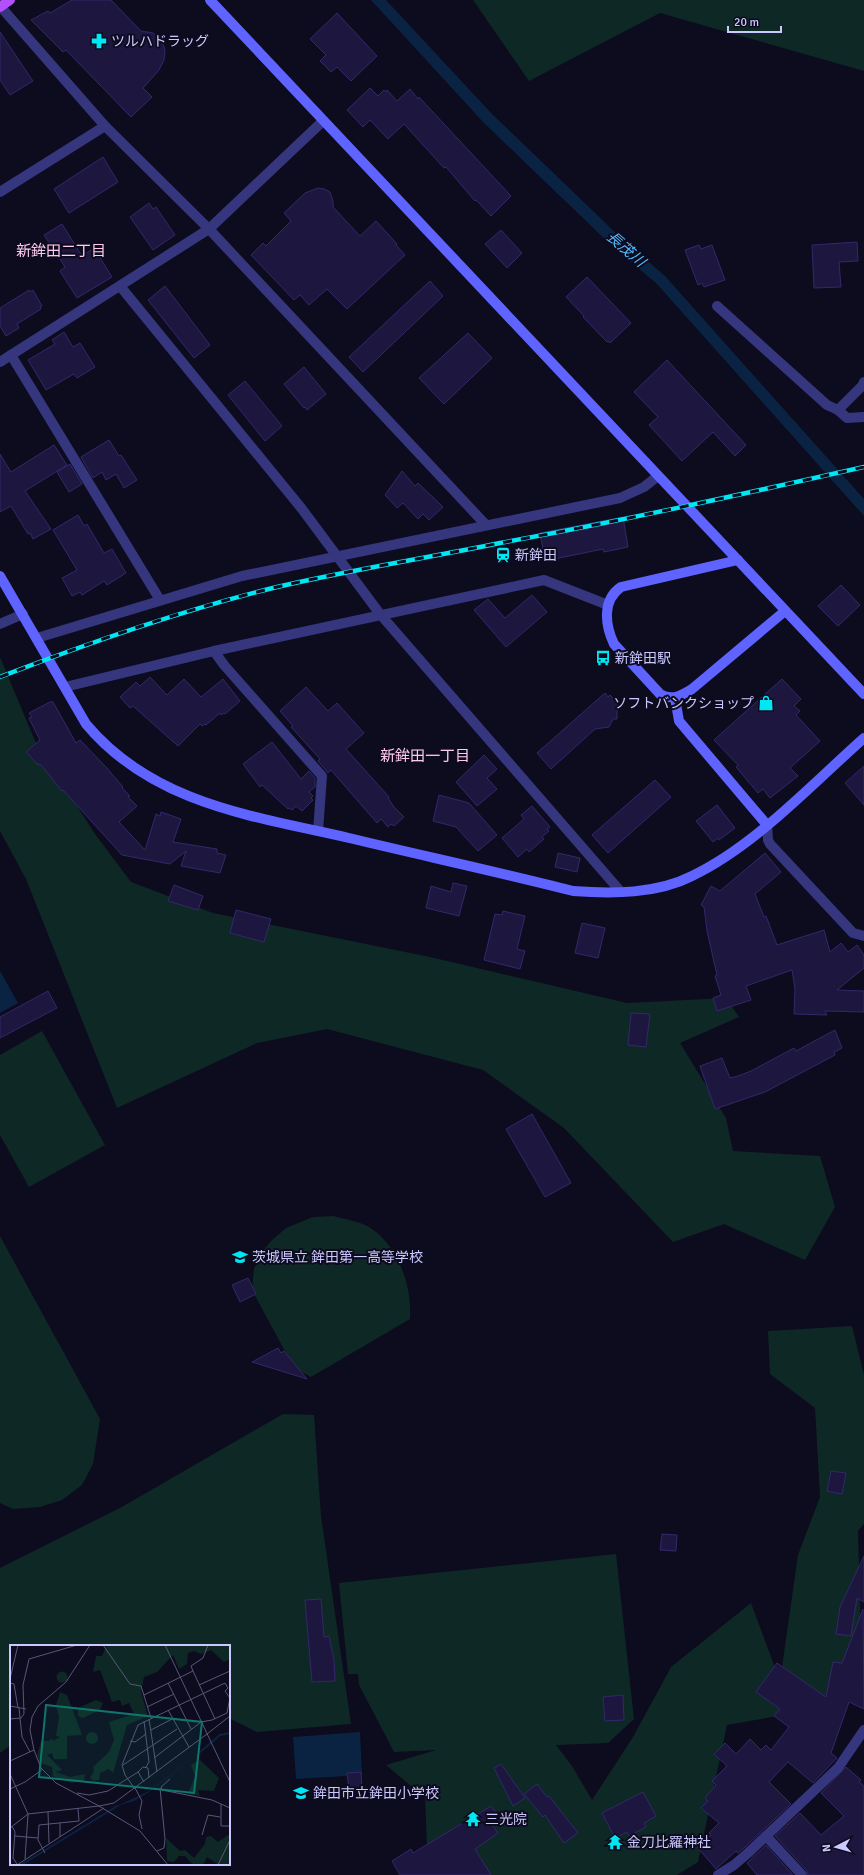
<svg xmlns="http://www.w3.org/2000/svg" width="864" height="1875" font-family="Signika,'Noto Sans JP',sans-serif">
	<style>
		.green { fill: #0e2825 }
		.water { fill: #0a2342 }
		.building { fill: #1d173f; stroke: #32286b }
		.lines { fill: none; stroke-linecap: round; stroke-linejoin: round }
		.street { stroke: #35367e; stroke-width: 10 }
		.secondary { stroke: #5f63ff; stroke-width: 10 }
		.primary { stroke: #b44fff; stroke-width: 10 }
		.rail-casing { stroke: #00e7f3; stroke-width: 4.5 }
		.rail { stroke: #0d0b1e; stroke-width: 3; stroke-dasharray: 9; stroke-linecap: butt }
		.labels { text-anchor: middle; stroke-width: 4; stroke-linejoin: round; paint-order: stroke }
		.poi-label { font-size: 14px; fill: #cbc8ff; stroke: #0d0b1e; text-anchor: start }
		.water-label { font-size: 15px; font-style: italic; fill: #56b9ff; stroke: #0d0b1e }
		.neighbourhood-label { font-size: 15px; fill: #ffcaee; stroke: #0d0b1e }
		.inset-river { fill: none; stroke: #0a2342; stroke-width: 2 }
		.inset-road { fill: none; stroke: #595778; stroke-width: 1 }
		.view { fill: #0f766e; fill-opacity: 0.15; stroke: #0f766e; stroke-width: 2 }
		.inset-edge { fill: none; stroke: #cbc8ff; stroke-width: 2 }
	</style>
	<rect width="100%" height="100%" fill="#0d0b1e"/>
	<g class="green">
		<path d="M473,0H864V71L660,13L529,81Z"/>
		<path d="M0,657L35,741L95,834L131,882L213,913L430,957L627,1003L726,998L739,1017L680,1043L726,1118L733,1151L820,1156L835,1207L805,1260L724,1224L673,1242L564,1128L483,1070L327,1029L257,1043L117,1108L26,879L0,831Z"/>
		<path d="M42,1031L105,1145L29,1187L0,1135V1055Z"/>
		<path d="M333,1216C344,1219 359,1221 369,1227C398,1245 412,1285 410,1319L311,1377L294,1368L252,1290L254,1269L262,1252L271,1241L286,1228L313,1217Z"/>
		<path d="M0,1236L100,1419L93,1464L82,1485L62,1500L40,1507L13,1509L0,1503Z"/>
		<path d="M852,1326L864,1375V1524L858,1531L861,1645L834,1706L727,1725L698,1862L677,1875H428L425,1798L386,1765L436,1750L394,1752L359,1685L358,1674H348L339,1583L616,1554L634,1719L608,1743L556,1745L572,1766L592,1800L633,1737L671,1667L751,1603L780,1681L798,1555L820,1497L815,1408L770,1374L768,1331Z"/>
		<path d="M283,1414L314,1415L321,1516L351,1724L257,1732L229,1718V1646H11V1745L0,1753V1568L120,1508Z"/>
	</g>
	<g class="water">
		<path d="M371,0H386L492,114L619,236L665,276L864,499V516L657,284L611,245L484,123Z"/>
		<path d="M0,971L18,1003L0,1013Z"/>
		<path d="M360,1732L362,1775L296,1779L293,1737Z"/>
	</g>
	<g class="building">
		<path d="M72,0H111L141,31L153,33L162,41L165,50L164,60L159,70L143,88L152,97L131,117L66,50L63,52L31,20L48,11L50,13Z"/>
		<path d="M337,13L377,56L351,81L337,67L331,72L320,61L326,55L310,39Z"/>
		<path d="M0,32L33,81L10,95L0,80Z"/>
		<path d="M370,88L378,96L384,90L386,92L387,90L397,101L410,89L418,99L419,97L511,196L491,216L476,200L475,201L446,167L444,168L404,124L388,139L370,120L363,127L347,110Z"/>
		<path d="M103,157L118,182L69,213L54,189Z"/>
		<path d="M318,188L324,189L330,192L333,201V207L360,236L376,221L397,244L396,245L405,255L347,309L327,289L309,305L300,295L294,300L251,255L263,243L266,246L291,221L284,213L305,193Z"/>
		<path d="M149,203L153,209L156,207L175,235L153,250L130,217Z"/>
		<path d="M62,224L82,256L94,248L112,277L77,298L60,271L65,267L44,235Z"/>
		<path d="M501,230L522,253L507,268L485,244Z"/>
		<path d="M857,242L858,261L839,262L841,287L814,288L812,245Z"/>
		<path d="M699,245L701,249L712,245L725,280L704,287L702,283L698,285L685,250Z"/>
		<path d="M587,277L631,323L610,343L608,341L607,342L583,317L584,316L566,297Z"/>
		<path d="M430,281L443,296L363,372L349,357Z"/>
		<path d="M165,286L210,345L194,358L148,300Z"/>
		<path d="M29,290L30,292L33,290L42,306L40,307L41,309L17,324L19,328L6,336L0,326V308Z"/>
		<path d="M64,332L73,347L80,343L95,367L77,378L74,374L46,390L28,360L55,344L52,340Z"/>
		<path d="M468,333L492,358L444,404L419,378Z"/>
		<path d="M667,360L746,445L735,456L713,432L682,461L649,425L658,417L634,392Z"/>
		<path d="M304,367L326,394L307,410L305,407L304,408L284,384Z"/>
		<path d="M245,381L282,426L265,441L228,395Z"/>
		<path d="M109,440L119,456L121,455L137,480L124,488L116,474L106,480L102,472L93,478L81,457Z"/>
		<path d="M54,445L67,465L25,491L51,529L33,539L30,533L28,534L11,506L0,512V454L11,472Z"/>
		<path d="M70,464L82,484L69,492L57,472Z"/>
		<path d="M402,471L415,486L418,483L443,507L429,520L423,514L418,519L403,503L397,508L385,495Z"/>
		<path d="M78,515L84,526L87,524L104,553L112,549L126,573L107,585L104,581L82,595L80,592L72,596L62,578L77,570L53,530Z"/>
		<path d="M623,517L628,547L604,552L603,549L545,561L540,533Z"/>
		<path d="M841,585L860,605L838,626L818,606Z"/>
		<path d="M532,595L547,612L506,647L474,610L488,599L505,618Z"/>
		<path d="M150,677L167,695L184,679L201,697L223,679L240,701L225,714L224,713L221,715L220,713L206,725L205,724L202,726L200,724L178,746L133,706L130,708L120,697L136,682L140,686Z"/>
		<path d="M782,679L801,699L794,706L800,711L796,715L820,741L790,768L798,776L770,798L763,789L758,793L736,767L738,765L714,740Z"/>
		<path d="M306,687L328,711L337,703L364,733L346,749L389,797L388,798L394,807L404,817L394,826L391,824L388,827L381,819L377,823L331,770L328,773L318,761L320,759L291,727L293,726L280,711Z"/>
		<path d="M605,693L608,697L610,695L617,702V719H613L609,727L595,729L551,769L537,753Z"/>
		<path d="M50,702H53L76,743L80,740L105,766L123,787L122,788L130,796L128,797L137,806L119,822L145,850L156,814L160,816L161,812L181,819L173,842L217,849V853L226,855L220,873L181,866L186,851L170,864L122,855L63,790L62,791L41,765L37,764L26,752L40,740L29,718L32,717L29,713Z"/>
		<path d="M272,742L301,779L309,771L315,778V787L309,792L313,796L311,798L313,800L302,811L296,806L292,810L289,808L288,809L262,785L260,787L243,764Z"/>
		<path d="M484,755L497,769L487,778L497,789L477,806L456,782Z"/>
		<path d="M864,766V805L845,783Z"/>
		<path d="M655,780L671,797L608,853L592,835Z"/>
		<path d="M439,795L469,803L497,835L478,851L456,827L433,821Z"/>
		<path d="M717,805L735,828L719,840L718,838L713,842L696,821Z"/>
		<path d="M532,806L550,827L547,829L549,831L542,837L544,839L529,852L527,849L518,857L502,838L524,819L521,815Z"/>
		<path d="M558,853L580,858L577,872L555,867Z"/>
		<path d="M765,853L781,872L755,894L764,917L766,916L777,945L824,930L830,952L841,943L848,952L857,945L864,955V968L837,990L864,991V1012L825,1011L827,1015L794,1014L795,989L792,970L746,986L751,1000L717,1011L713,998L721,995L715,976L717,975L707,931L704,907L701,905L711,886L720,891Z"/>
		<path d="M453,883L467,886L459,916L426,908L431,886L451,892Z"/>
		<path d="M174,885L203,896L198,910L168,901Z"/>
		<path d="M236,910L271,919L264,942L230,933Z"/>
		<path d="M503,911L525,916L517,949L525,951L520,969L484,960L495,914L502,915Z"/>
		<path d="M582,923L605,928L598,958L575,953Z"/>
		<path d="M48,991L57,1008L0,1038V1017Z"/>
		<path d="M631,1013L650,1014L646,1047L628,1045Z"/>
		<path d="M835,1030L842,1048L834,1052L835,1055L765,1092L715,1109L700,1066L722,1058L730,1078L738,1076L751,1071L794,1048L796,1051Z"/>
		<path d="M532,1114L571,1183L545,1197L506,1129Z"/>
		<path d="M248,1278L256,1294L240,1302L232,1285Z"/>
		<path d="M278,1348L281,1353L284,1351L307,1379L252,1362Z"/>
		<path d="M831,1471L846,1473L842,1494L827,1491Z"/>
		<path d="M662,1534L677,1535L676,1551L660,1550Z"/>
		<path d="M864,1556V1602L857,1598L851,1636L836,1634L840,1607Z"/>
		<path d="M321,1599L324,1637L329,1636L334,1660L335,1681L312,1682L305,1600Z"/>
		<path d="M863,1609L864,1709L849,1702L831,1753L837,1758L813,1783L788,1762L769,1782L791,1804L744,1848L738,1853L736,1851L716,1869L697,1847L711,1835L709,1833L719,1823L701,1808L708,1801L705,1798L716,1785L712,1781L727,1766L714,1754L725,1743L736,1754L750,1739L761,1750L766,1745L771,1750L789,1727L774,1716L780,1709L756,1692L777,1663L826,1697L833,1662L842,1663Z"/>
		<path d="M623,1695L624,1720L605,1721L603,1697Z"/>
		<path d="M501,1764L525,1798L513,1806L494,1768Z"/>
		<path d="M846,1767L861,1780L859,1782L864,1786V1875H808L807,1871L775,1836L800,1813L821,1835L844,1816L821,1793Z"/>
		<path d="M361,1772L362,1789L349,1790L347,1773Z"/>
		<path d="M537,1784L547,1797L549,1796L578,1833L564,1843L545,1815L543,1817L524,1794Z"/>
		<path d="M643,1792L656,1816L644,1823L646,1827L629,1836L627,1832L615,1838L602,1813Z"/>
		<path d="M491,1806L501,1820L493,1826L498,1833L475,1849L491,1875H400L392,1861L411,1849L413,1853Z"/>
		<path d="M766,1845L793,1875H757L747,1863Z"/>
	</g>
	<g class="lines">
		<g class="street">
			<path d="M0,6L105,126L209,229L486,525"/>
			<path d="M0,192L105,126"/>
			<path d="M120,286L302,509L380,614L621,892"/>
			<path d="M717,306L827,405L838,410L862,386L864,382"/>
			<path d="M11,355L160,600"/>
			<path d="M0,362L209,229L323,121"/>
			<path d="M838,410L847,418L864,417"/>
			<path d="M0,624L23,614"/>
			<path d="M37,638L242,576L620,498L644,487L658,476"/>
			<path d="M214,651L224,665L322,776L318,831"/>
			<path d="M65,687L214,651L544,580L608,605"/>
			<path d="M767,825L768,840L770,844L853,933L864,936"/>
			<path d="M766,1836L802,1875"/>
			<path d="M718,1875L734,1865L748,1853L838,1768L864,1730"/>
		</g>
		<g class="secondary">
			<path d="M210,0L864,694"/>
			<path d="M738,560L621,587C602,600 605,625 614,644L660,694C672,701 681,696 692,689L785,611"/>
			<path d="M0,576L86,724C153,804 253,816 349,838C424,856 499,872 573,891C612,894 657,894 692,876C755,846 812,784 864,738"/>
			<path d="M675,698L679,721L767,825"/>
		</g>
		<path class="primary" d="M0,7L10,0"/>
		<g class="rail-casing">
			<path id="rail" d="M0,677C91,642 182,610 277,587C351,570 426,558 500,543C622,521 743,494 864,467"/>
		</g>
		<use href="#rail" class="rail"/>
	</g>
	<defs>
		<g id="pharmacy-bare" transform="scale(1.2)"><path d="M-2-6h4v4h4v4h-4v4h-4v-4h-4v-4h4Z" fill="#00e7f3" stroke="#0d0b1e" stroke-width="2.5" paint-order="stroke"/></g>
		<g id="station-bare" transform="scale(1.2)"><path d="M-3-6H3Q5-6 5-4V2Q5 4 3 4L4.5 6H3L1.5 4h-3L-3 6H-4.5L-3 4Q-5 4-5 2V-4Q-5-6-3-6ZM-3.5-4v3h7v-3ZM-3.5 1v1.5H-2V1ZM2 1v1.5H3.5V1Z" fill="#00e7f3" stroke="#0d0b1e" stroke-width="2.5" paint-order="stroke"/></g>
		<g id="bus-bare" transform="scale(1.2)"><path d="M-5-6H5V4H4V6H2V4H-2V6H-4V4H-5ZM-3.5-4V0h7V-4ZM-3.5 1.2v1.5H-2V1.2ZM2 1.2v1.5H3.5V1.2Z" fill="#00e7f3" stroke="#0d0b1e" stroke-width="2.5" paint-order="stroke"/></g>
		<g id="shop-bare" transform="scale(1.2)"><path d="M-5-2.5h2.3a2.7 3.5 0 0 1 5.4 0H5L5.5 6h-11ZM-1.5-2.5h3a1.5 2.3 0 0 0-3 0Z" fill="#00e7f3" stroke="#0d0b1e" stroke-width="2.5" paint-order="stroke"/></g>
		<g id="school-bare" transform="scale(1.2)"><path d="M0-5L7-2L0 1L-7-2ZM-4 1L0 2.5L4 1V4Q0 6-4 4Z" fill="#00e7f3" stroke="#0d0b1e" stroke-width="2.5" paint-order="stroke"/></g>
		<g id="temple-bare" transform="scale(1.2)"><path d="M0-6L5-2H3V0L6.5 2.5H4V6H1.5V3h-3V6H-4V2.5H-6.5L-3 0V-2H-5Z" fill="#00e7f3" stroke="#0d0b1e" stroke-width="2.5" paint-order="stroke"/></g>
	</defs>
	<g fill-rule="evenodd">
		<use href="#pharmacy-bare" x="99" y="41"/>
		<use href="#station-bare" x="503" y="555"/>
		<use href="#bus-bare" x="603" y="658"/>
		<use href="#shop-bare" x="766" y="703"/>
		<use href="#school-bare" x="240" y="1257"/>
		<use href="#school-bare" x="301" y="1793"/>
		<use href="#temple-bare" x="473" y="1819"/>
		<use href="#temple-bare" x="615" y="1842"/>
	</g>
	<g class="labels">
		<g class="poi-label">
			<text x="111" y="46">ツルハドラッグ</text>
			<text x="515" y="560">新鉾田</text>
			<text x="615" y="663">新鉾田駅</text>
			<text x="754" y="708" text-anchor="end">ソフトバンクショップ</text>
			<text x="252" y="1262">茨城県立 鉾田第一高等学校</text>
			<text x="313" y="1798">鉾田市立鉾田小学校</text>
			<text x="485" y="1824">三光院</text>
			<text x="627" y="1847">金刀比羅神社</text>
		</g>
		<g class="water-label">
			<text transform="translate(626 249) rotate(41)" y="5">長茂川</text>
		</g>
		<g class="neighbourhood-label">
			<text x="61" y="256">新鉾田二丁目</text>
			<text x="425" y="761">新鉾田一丁目</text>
		</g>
	</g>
	<g transform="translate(10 1645)">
		<rect width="220" height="220" fill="#0d0b1e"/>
		<path d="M97,0H220V14L214,17L201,5L191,9L184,6L178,8L177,19L169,24L163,10L147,27L134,32L131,47L138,71L117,80L103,128L99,124L90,128L89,135L84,136L80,133L84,126L83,122L99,107L104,95L99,77L124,69L119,58L112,61L110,55L102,57L90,25L83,27L86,11H92ZM46.5 32a5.5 5.5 0 1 1 11 0a5.5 5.5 0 1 1-11 0ZM50,47L57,50L72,90L55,91H57V114H44L42,108L37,110L52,125L46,127L60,132L75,129L74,136L61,138L57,135L48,134L43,131L42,122L31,118L27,111L31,96H39L42,93L43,96L50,92L46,91L49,72L46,60ZM86,55L93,58L90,65L73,73L68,71V63ZM76 93a6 6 0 1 1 12 0a6 6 0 1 1-12 0ZM190,115L209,133L204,146L188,145L190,151L178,149L185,131L181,120ZM218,190L220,191V220H209L197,212L193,220H183L175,211H169L164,217L157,216L156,193L170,206L175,205L184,213L195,199L196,192L201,191L208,197Z" fill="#0e2825"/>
		<path d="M192,106L139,147L124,156L107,161L139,146Z" fill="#0a2342"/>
		<path class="inset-river" d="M189,108L210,90L220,88M11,220L109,160"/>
		<path class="inset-road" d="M80,0L56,37L28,61L22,72L20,85L24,105L31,123L46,138L89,161L104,158L197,89M93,0L120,39L131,41L141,73M155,0L220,137M183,26L181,21L193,13L198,0M0,34L8,0M0,38L4,39L8,63M158,38L181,84M189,40L220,26M134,50L183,26L205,74M0,61L16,64M137,62L164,49M9,63L12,92L20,107M158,65L179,102M0,74L11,73L14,69L13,40L19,14L67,0M139,74L147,127M134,76L139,117L136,122M141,85L162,74M197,89L220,71M120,96L125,97L136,89M144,113L191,77L202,75L217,68L220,53M0,116L24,105M113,120L167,84M0,129L18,169L89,161L130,186L158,220M160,134L151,142L152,145L202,155L220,163M134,137L128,127L133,122L138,123L139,133M125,143L132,156L129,170L132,184M0,144L15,137L33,124M125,144L115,130L112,120L128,80L215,38L218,43L215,46L220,53M67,148L79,150L98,146L128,127M211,159V181H220M38,167L39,198M50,178V192M2,181L5,187L3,213L7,219M0,183L18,169L15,214M192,190L198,170L210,172M5,191L28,193M147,206L154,203L155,194L150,143M35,208L28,195L29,180L69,176L68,164M7,220L94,163M208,220L220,195"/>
		<path class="view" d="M36,60L192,77L184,148L29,132Z"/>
		<rect width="220" height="220" class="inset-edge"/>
	</g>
	<g transform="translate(836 1847) rotate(264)" stroke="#0d0b1e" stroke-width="3" paint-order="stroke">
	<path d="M0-3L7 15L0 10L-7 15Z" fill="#cbc8ff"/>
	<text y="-6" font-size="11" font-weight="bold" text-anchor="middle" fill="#cbc8ff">N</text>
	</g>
	<path d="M728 26v6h53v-6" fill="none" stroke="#cbc8ff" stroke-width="2"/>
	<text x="734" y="26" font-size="12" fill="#cbc8ff" stroke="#0d0b1e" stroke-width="3" paint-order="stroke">20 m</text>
</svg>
